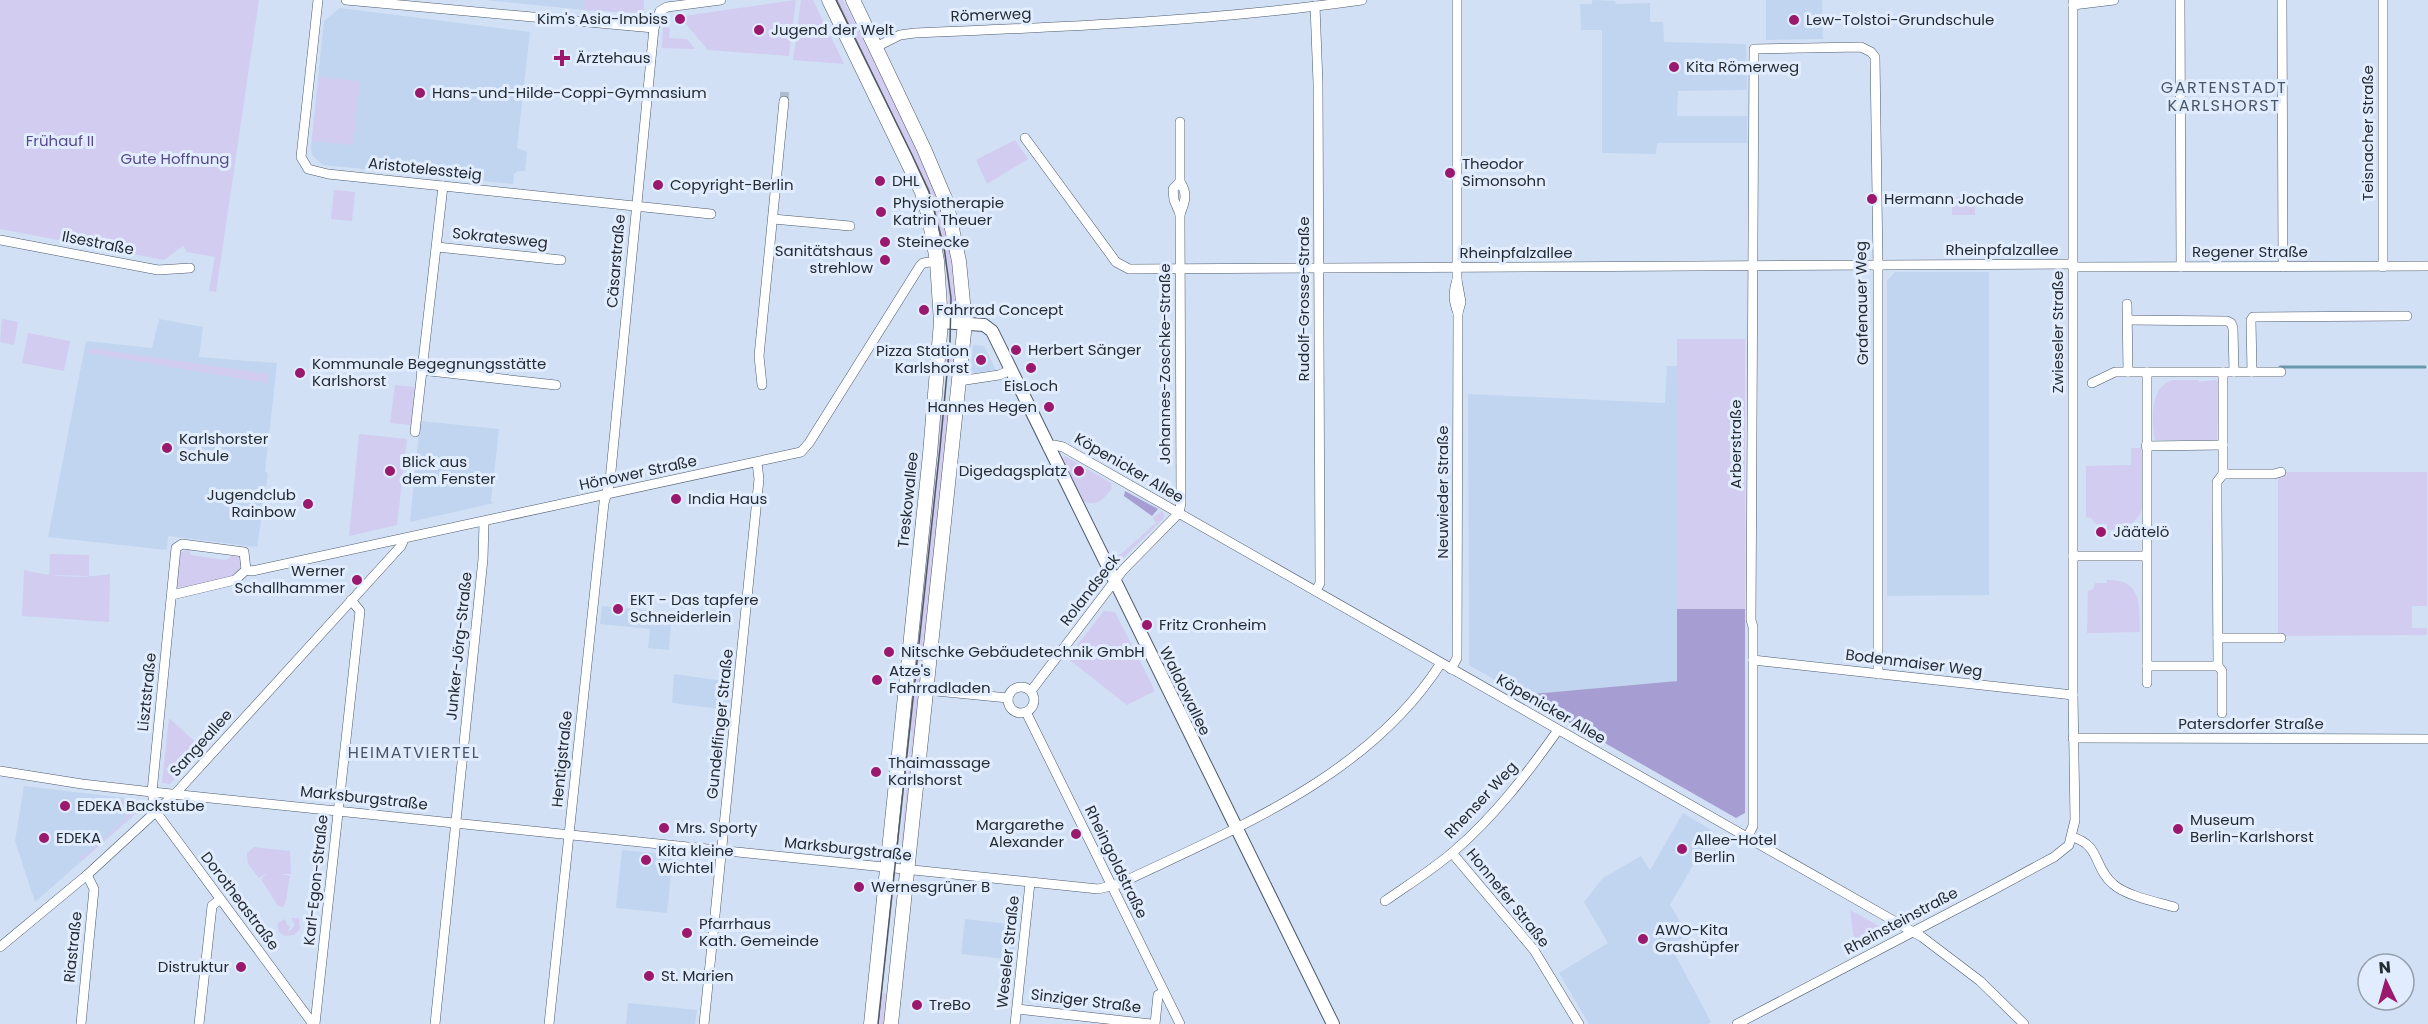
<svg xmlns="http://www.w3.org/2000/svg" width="2428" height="1024" font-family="Poppins,sans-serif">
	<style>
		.built { fill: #c1d5f0 }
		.green { fill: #d1ccf0 }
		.forest { fill: #a69dd2 }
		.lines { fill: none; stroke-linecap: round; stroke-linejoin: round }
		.stream { stroke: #689aac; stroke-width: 3 }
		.minor-tunnel { stroke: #afbcce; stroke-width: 9; stroke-dasharray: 9 4.5; stroke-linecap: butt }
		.minor-casing { stroke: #4d5a6c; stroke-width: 10 }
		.tertiary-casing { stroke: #4d5a6c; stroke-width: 14 }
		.secondary-casing { stroke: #4d5a6c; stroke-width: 15 }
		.minor { stroke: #fff; stroke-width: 9 }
		.tertiary { stroke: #fff; stroke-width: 12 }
		.secondary { stroke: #fff; stroke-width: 14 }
		.tram { stroke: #505963; stroke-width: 1.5 }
		.poi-dot { fill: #9a196d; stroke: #e1edfe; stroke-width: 2 }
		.labels { text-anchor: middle; stroke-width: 6; stroke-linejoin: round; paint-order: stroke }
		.street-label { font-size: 15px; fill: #252b32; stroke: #e1edfe }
		.poi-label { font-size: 15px; fill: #252b32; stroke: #e1edfe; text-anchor: start }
		.park-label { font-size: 15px; fill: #58498c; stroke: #e1edfe }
		.neighbourhood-label { font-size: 16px; letter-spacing: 1.5px; fill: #4a5769; stroke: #e1edfe }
	</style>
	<rect width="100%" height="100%" fill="#d1e0f5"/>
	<g class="built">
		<path d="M486,0H644L643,13L584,10Z"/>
		<path d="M1592,0L1615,1L1616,4L1650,3V22H1663L1664,42L1746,44L1747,90L1678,91L1677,116H1747V143H1657L1656,154L1602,153V30H1581L1580,4H1592Z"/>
		<path d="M1766,0H1822L1823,39L1766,40Z"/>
		<path d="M340,8L530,32L517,148L527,152L525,171H518L514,174L513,184L323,165L312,155L311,147L324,21Z"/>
		<path d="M1895,272H1989V595L1887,596V281Z"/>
		<path d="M159,319L203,327L199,357L277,363L265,472L268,473L257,547L168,536L167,550L48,537L86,341L152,348Z"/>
		<path d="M973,345L984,346L996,370L975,373L971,371Z"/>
		<path d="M1667,366H1677V681L1521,695L1469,665L1468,394L1665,403Z"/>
		<path d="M420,421L499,429L491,501L494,503L410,522Z"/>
		<path d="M602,606L672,613L669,650L648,648L650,629L600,624Z"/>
		<path d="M674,674L731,682L728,710L672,703Z"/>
		<path d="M24,786L134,799L132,817L35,902L15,841Z"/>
		<path d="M1683,813L1713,831L1670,905L1688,935L1670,945L1711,1022L1708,1024H1589L1559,973L1608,943L1584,902L1603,878L1641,856L1650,870Z"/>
		<path d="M622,850L673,855L667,913L616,908Z"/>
		<path d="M965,919L1017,925L1013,960L961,954Z"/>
		<path d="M628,1003L697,1010L695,1024H626Z"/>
	</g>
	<g class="green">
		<path d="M0,0H259L216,292L209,291L215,257L187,252L183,246L164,260L0,229Z"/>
		<path d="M585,0H644L643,13L584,10Z"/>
		<path d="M796,0L789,56L708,50L685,23L684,16Z"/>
		<path d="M801,0H813L844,64L793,60Z"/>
		<path d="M833,0H843L909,130L936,189L951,246L958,313L949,312L947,273L938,230Z"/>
		<path d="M663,27L670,28L669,38L687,39L695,49L662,48Z"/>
		<path d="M319,77L360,81L353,145L312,141Z"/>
		<path d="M1015,140L1028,159L987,184L976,160Z"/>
		<path d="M334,190L355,192L352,221L331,219Z"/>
		<rect x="1952" y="197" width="23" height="18"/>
		<path d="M2,319L18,322L14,345L0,342Z"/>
		<path d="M28,333L70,341L64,371L22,363Z"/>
		<rect x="1677" y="339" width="68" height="270"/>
		<path d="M946,345L957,346L954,373L944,366Z"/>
		<path d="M89,348L268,374L267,383L88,353Z"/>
		<path d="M2173,380H2198L2199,382L2216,380L2218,382L2217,440H2155C2152,421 2149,386 2173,380Z"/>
		<path d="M395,385L415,387L411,425L390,423Z"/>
		<path d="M941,405H950L904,843H901L912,731L907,730Z"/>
		<path d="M359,434L407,439L397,525L349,536Z"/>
		<path d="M2131,448H2143L2142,509C2136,525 2124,529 2107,530V524H2096L2091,518L2086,517V466L2131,465Z"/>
		<path d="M1065,456L1111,483L1112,489C1102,500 1097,507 1082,501L1061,459Z"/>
		<path d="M2278,472H2427V606H2412V628H2427V635L2278,636Z"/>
		<path d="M1161,511L1164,514V518L1119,562L1116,556L1121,554L1156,523L1153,518Z"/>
		<path d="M190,548V555L226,560L232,556L240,557L241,570L233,578L179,588L176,586L180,553Z"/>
		<path d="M50,554L89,555V576L49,575Z"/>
		<path d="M24,570C53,577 81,579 110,574L109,622L22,616Z"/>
		<path d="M2107,580C2143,579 2139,606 2140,632L2087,633L2088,591L2093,589L2095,583H2107Z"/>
		<path d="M1104,611L1115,612L1155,691L1127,705L1067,658Z"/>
		<path d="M169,718L202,748L170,784L162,783Z"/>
		<path d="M118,799L136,801V813L82,860L79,858L81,855H85L125,819L128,807L117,805Z"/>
		<path d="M254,847L290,851L291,874H281L290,876C287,885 288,901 283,907L278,906L261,879L267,873L259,878L248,864L247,853Z"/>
		<path d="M890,896H893L882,993L888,994L884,1024H876Z"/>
		<path d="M1850,910L1881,927L1880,934L1855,947Z"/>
		<path d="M291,918H299L300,929L294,935L285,936L279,932L277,924L285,919L287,925L290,926L288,931L291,930L295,925Z"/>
	</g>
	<g class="forest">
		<path d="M1125,491L1158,509L1152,516L1124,496Z"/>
		<path d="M1677,609H1745V813L1736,818L1521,695L1677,681Z"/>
	</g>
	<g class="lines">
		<path class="stream" d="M2280,367H2425"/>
		<path class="minor-tunnel" d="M784,101L785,88"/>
		<g class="minor-casing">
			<g id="minor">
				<path d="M318,0L301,157L308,169L328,174L711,214"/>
				<path d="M346,0L654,28"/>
				<path d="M2180,0L2181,267"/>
				<path d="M2282,0L2283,267"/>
				<path d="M2383,0V267"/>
				<path d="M2073,5L2114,0"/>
				<path d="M1315,6L1318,83L1320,583L1316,591"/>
				<path d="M874,48L900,35L915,33C1065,27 1214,21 1362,0"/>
				<path d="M1025,138L1116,262L1129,269L2073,264"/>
				<path d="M1180,182L1173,189L1174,200L1180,214"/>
				<path d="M773,219L850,226"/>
				<path d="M0,240L158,270L190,268"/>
				<path d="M437,247L561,260"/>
				<path d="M2073,267L2428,266"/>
				<path d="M1457,280C1453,292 1453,301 1458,313"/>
				<path d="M2127,304L2128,372"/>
				<path d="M2128,320L2227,321L2231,323L2233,328L2234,372"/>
				<path d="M421,370L556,385"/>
				<path d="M2252,372L2251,320L2253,317L2407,316"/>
				<path d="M959,381L999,375L1011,370"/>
				<path d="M2092,383L2115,372H2281"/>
				<path d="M762,385L759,356L784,101"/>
				<path d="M415,432L443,186"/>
				<path d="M2146,446L2223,445"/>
				<path d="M1048,448L1054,445L1063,447L1922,937L1980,981L2024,1024"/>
				<path d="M2223,474H2274L2281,472"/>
				<path d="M1179,513L1181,503L1180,214C1185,202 1188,193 1180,182V122"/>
				<path d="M2073,556H2146"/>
				<path d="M246,570L252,571L801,452L809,443L920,266L923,263L937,261"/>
				<path d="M172,595L235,580L246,570L244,552L182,544L176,548L152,792L156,812L313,1024"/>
				<path d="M2218,638H2281"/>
				<path d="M1753,660L2073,695"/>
				<path d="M2147,666H2218"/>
				<path d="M1451,669L1457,658L1458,313L1461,302L1457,280V0"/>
				<path d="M2147,683V372"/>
				<circle cx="1021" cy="700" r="13"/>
				<path d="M926,690L1008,698"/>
				<path d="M1031,691L1123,570L1179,513"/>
				<path d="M1026,712L1180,1024"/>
				<path d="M2222,713V671L2218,666L2217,508V482L2223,474V372"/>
				<path d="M2073,738L2428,739"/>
				<path d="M0,771L82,784L152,792L1098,889L1119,884C1236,828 1368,777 1441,663"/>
				<path d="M2072,837C2101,845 2093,867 2113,884C2126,896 2157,902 2174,907"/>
				<path d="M1747,838L1753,826V627L1751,620C1751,429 1753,239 1754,49L1861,47L1871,52L1875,57L1878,265V674"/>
				<path d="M1452,853L1534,950L1579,1024"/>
				<path d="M1385,901C1408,885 1432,870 1453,852C1494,817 1527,774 1558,730"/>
				<path d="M0,947L87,875L175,794L401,546L404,539"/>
				<path d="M1017,1009L1151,1024"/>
				<path d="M81,1024L94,889L87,875"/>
				<path d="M199,1024L212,906L220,899"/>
				<path d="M315,1024L360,611L351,600"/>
				<path d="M435,1024L483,559L484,522"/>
				<path d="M549,1024L604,503L610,481L654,28L660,11L667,7L721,0"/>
				<path d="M704,1024L759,479L757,463"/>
				<path d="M1015,1024L1030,883"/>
				<path d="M1155,1024L1158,995L1164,992"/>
				<path d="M1737,1024L1991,891L2054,857L2069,845L2075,820L2073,695V0"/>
			</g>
		</g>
		<g class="tertiary-casing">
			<path id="tertiary" d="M941,322L984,325L992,331L1333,1024"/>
		</g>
		<g class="secondary-casing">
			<g id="secondary">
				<path d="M829,0L922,192L929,217L937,261L941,322L930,454L871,1024"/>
				<path d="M853,0L924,149L946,201L959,261L965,323L891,1024"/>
			</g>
		</g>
		<use href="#minor" class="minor"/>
		<use href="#tertiary" class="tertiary"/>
		<use href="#secondary" class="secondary"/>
		<path class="tram" d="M836,0L912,155L929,192L944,247L951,298L950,341L940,448L878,1024"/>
	</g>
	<g class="poi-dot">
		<circle cx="680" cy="19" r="6"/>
		<circle cx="1794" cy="20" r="6"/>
		<circle cx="759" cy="30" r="6"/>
		<path d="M559 49h6v6h6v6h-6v6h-6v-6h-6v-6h6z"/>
		<circle cx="1674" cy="67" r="6"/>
		<circle cx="420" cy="93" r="6"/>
		<circle cx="1450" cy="173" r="6"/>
		<circle cx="880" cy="181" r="6"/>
		<circle cx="658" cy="185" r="6"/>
		<circle cx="1872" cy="199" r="6"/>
		<circle cx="881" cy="212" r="6"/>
		<circle cx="885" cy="242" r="6"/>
		<circle cx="885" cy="260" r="6"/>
		<circle cx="924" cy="310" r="6"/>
		<circle cx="1016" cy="350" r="6"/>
		<circle cx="981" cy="360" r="6"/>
		<circle cx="1031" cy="368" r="6"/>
		<circle cx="300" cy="373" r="6"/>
		<circle cx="1049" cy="407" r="6"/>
		<circle cx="167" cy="448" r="6"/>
		<circle cx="390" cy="471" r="6"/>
		<circle cx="1079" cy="471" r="6"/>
		<circle cx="676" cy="499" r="6"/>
		<circle cx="308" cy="504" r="6"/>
		<circle cx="2101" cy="532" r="6"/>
		<circle cx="357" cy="580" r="6"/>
		<circle cx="618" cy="609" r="6"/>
		<circle cx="1147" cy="625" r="6"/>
		<circle cx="889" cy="652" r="6"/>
		<circle cx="877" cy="680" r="6"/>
		<circle cx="876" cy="772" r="6"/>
		<circle cx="65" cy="806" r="6"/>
		<circle cx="664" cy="828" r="6"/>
		<circle cx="2178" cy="829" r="6"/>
		<circle cx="1076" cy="834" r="6"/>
		<circle cx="44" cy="838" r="6"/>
		<circle cx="1682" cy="849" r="6"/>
		<circle cx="646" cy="860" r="6"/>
		<circle cx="859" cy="887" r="6"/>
		<circle cx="687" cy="933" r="6"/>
		<circle cx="1643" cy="939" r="6"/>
		<circle cx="241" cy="967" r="6"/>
		<circle cx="649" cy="976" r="6"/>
		<circle cx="917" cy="1005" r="6"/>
	</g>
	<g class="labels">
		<g class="street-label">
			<text transform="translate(991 15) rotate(-2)" y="5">Römerweg</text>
			<text transform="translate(2368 133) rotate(-90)" y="5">Teisnacher Straße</text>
			<text transform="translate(425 169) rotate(6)" y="5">Aristotelessteig</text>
			<text transform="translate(500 238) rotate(6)" y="5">Sokratesweg</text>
			<text transform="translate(98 243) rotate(11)" y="5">Ilsestraße</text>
			<text x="2002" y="255">Rheinpfalzallee</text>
			<text x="2250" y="257">Regener Straße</text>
			<text x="1516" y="258">Rheinpfalzallee</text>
			<text transform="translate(616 261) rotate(-85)" y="5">Cäsarstraße</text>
			<text transform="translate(1304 299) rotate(-90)" y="5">Rudolf-Grosse-Straße</text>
			<text transform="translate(1862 303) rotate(-91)" y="5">Grafenauer Weg</text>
			<text transform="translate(2058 332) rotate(-90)" y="5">Zwieseler Straße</text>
			<text transform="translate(1165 364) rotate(-90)" y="5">Johannes-Zoschke-Straße</text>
			<text transform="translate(1736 444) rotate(-90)" y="5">Arberstraße</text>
			<text transform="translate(1129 468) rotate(30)" y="5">Köpenicker Allee</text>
			<text transform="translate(638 473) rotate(-12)" y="5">Hönower Straße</text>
			<text transform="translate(1443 492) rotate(-90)" y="5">Neuwieder Straße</text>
			<text transform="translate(908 500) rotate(-84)" y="5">Treskowallee</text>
			<text transform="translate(1090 590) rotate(-52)" y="5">Rolandseck</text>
			<text transform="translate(459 646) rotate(-84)" y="5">Junker-Jörg-Straße</text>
			<text transform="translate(1914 663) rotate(7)" y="5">Bodenmaiser Weg</text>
			<text transform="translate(1185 691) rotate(64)" y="5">Waldowallee</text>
			<text transform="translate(147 692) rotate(-84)" y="5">Lisztstraße</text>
			<text transform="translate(1551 709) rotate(30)" y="5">Köpenicker Allee</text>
			<text transform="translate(720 724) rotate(-84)" y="5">Gundelfinger Straße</text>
			<text x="2251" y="729">Patersdorfer Straße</text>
			<text transform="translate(201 743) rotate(-48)" y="5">Sangeallee</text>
			<text transform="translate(562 759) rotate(-84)" y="5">Hentigstraße</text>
			<text transform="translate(364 798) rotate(6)" y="5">Marksburgstraße</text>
			<text transform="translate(1481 800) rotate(-47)" y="5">Rhenser Weg</text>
			<text transform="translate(848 849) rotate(6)" y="5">Marksburgstraße</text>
			<text transform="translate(1116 862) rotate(64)" y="5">Rheingoldstraße</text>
			<text transform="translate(316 880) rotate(-84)" y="5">Karl-Egon-Straße</text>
			<text transform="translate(1508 898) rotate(51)" y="5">Honnefer Straße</text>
			<text transform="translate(240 901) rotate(53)" y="5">Dorotheastraße</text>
			<text transform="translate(1901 921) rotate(-28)" y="5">Rheinsteinstraße</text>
			<text transform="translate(73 947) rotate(-84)" y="5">Riastraße</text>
			<text transform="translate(1008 952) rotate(-84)" y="5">Weseler Straße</text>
			<text transform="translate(1086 1001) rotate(7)" y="5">Sinziger Straße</text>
		</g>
		<g class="poi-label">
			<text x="668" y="24" text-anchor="end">Kim's Asia-Imbiss</text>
			<text x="1806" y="25">Lew-Tolstoi-Grundschule</text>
			<text x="771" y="35">Jugend der Welt</text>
			<text x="576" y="63">Ärztehaus</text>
			<text x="1686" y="72">Kita Römerweg</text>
			<text x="432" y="98">Hans-und-Hilde-Coppi-Gymnasium</text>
			<text x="1462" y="169">Theodor<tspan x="1462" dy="17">Simonsohn</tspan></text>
			<text x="892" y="186">DHL</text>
			<text x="670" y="190">Copyright-Berlin</text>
			<text x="1884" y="204">Hermann Jochade</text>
			<text x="893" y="208">Physiotherapie<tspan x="893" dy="17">Katrin Theuer</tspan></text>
			<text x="897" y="247">Steinecke</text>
			<text x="873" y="256" text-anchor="end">Sanitätshaus<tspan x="873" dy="17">strehlow</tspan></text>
			<text x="936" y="315">Fahrrad Concept</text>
			<text x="1028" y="355">Herbert Sänger</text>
			<text x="969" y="356" text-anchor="end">Pizza Station<tspan x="969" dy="17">Karlshorst</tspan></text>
			<text x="312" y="369">Kommunale Begegnungsstätte<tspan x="312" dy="17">Karlshorst</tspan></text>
			<text x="1031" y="391" text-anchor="middle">EisLoch</text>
			<text x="1037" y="412" text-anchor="end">Hannes Hegen</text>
			<text x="179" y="444">Karlshorster<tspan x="179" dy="17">Schule</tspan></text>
			<text x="402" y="467">Blick aus<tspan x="402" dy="17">dem Fenster</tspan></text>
			<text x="1067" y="476" text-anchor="end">Digedagsplatz</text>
			<text x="296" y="500" text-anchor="end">Jugendclub<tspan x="296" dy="17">Rainbow</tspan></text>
			<text x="688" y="504">India Haus</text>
			<text x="2113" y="537">Jäätelö</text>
			<text x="345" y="576" text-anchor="end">Werner<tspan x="345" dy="17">Schallhammer</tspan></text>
			<text x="630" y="605">EKT - Das tapfere<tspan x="630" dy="17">Schneiderlein</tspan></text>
			<text x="1159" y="630">Fritz Cronheim</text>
			<text x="901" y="657">Nitschke Gebäudetechnik GmbH</text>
			<text x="889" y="676">Atze's<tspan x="889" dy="17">Fahrradladen</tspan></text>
			<text x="888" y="768">Thaimassage<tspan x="888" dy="17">Karlshorst</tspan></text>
			<text x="77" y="811">EDEKA Backstube</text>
			<text x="2190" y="825">Museum<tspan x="2190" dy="17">Berlin-Karlshorst</tspan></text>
			<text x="1064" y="830" text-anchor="end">Margarethe<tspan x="1064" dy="17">Alexander</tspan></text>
			<text x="676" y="833">Mrs. Sporty</text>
			<text x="56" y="843">EDEKA</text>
			<text x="1694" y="845">Allee-Hotel<tspan x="1694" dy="17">Berlin</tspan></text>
			<text x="658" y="856">Kita kleine<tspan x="658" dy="17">Wichtel</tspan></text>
			<text x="871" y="892">Wernesgrüner B</text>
			<text x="699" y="929">Pfarrhaus<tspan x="699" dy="17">Kath. Gemeinde</tspan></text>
			<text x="1655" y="935">AWO-Kita<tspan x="1655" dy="17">Grashüpfer</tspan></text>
			<text x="229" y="972" text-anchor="end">Distruktur</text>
			<text x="661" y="981">St. Marien</text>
			<text x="929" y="1010">TreBo</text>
		</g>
		<g class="park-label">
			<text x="60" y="146">Frühauf II</text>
			<text x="175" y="164">Gute Hoffnung</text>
		</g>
		<g class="neighbourhood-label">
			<text x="2224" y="93">GARTENSTADT<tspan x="2224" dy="18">KARLSHORST</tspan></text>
			<text x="414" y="758">HEIMATVIERTEL</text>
		</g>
	</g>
	<g transform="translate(2386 982) rotate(355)"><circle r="28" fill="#e1edfe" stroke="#969fac" stroke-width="1.5"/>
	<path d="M0-4.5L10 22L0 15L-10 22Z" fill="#9a196d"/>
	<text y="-9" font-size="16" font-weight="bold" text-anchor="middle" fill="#252b32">N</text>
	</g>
</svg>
